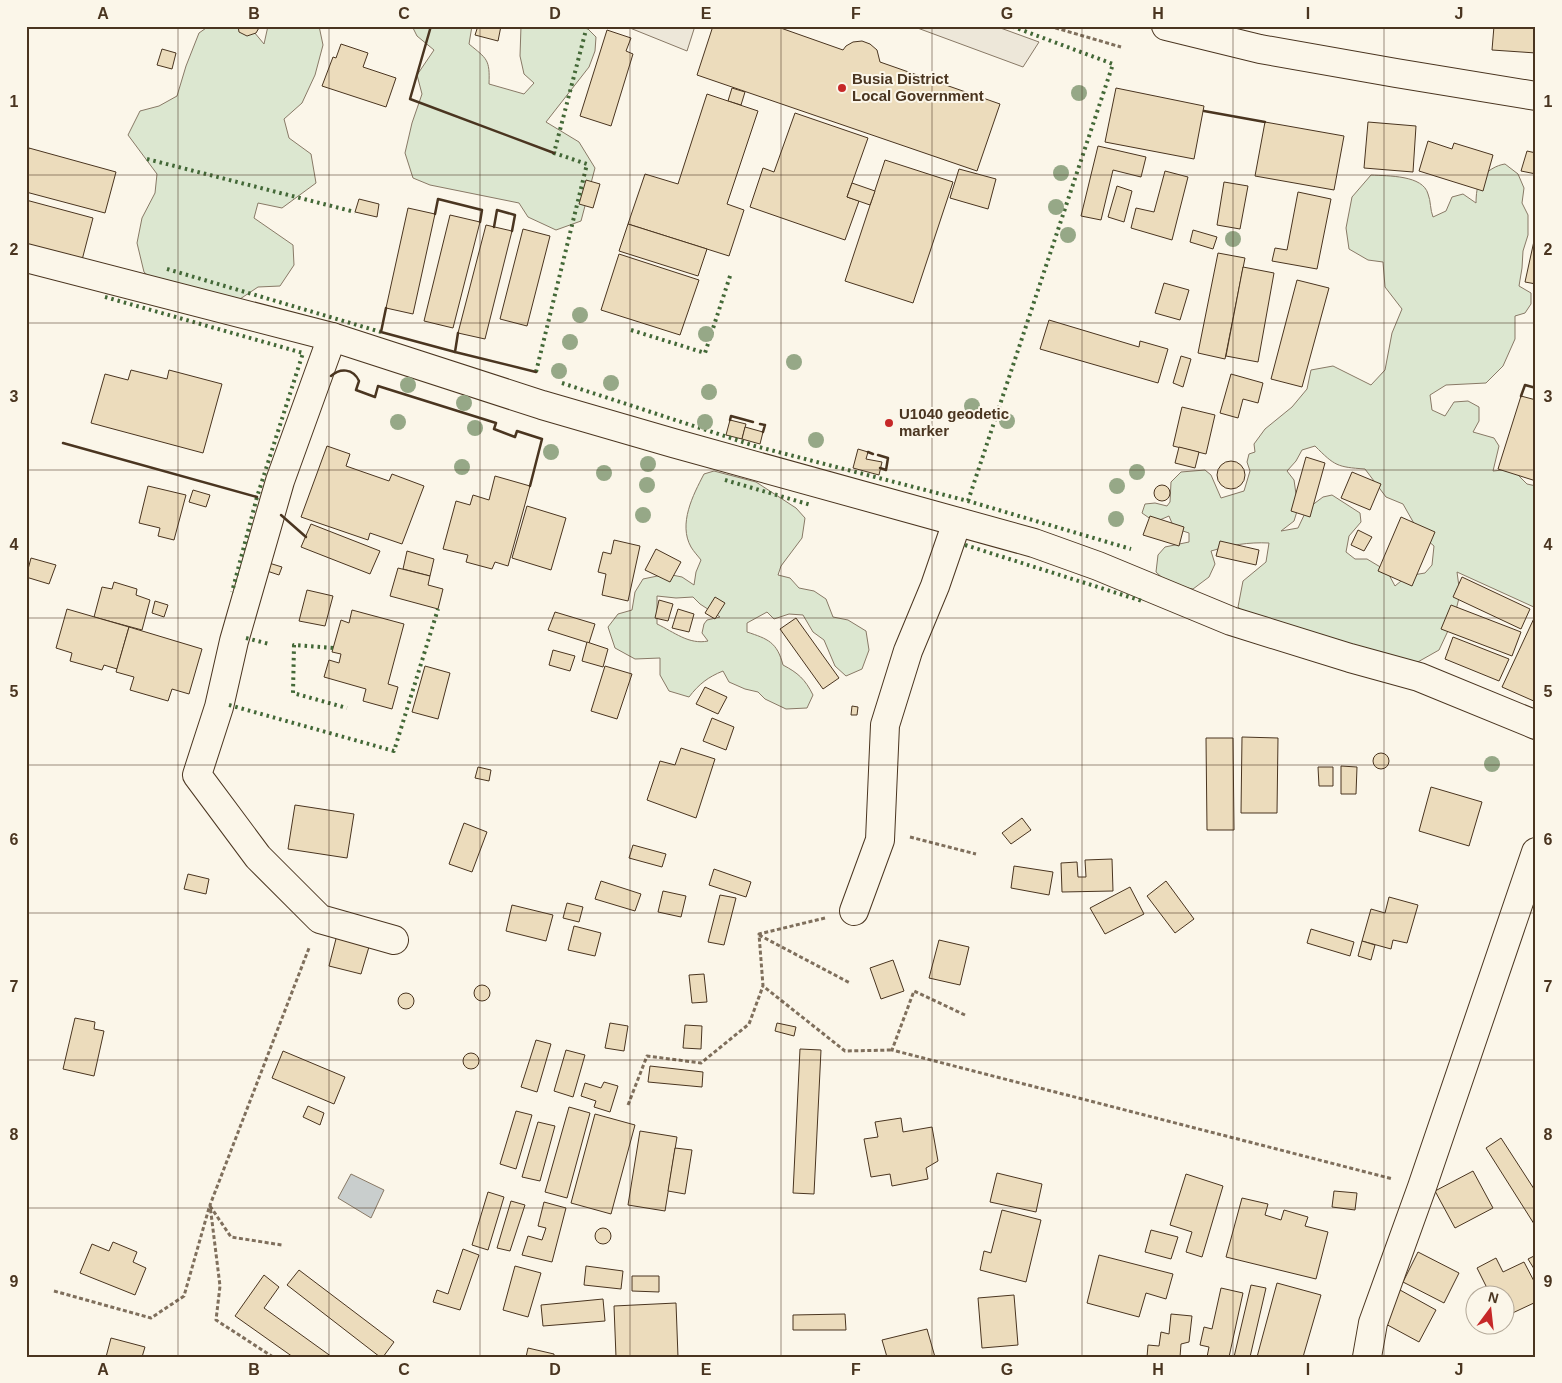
<svg xmlns="http://www.w3.org/2000/svg" width="1562" height="1383" font-family="Arial,sans-serif">
	<style>
		.green { fill: #dce7d0; stroke: #887966; fill-rule: evenodd }
		.parking { fill: #ede7d9; stroke: #887966 }
		.water { fill: #c9cecd; stroke: #887966 }
		.building { fill: #ecdcbc; stroke: #4a3520 }
		.lines { fill: none; stroke-linecap: round; stroke-linejoin: round }
		.minor-casing { stroke: #4a3520; stroke-width: 30 }
		.path { stroke: #7f6f5c; stroke-width: 3; stroke-dasharray: 4 2.5; stroke-linecap: butt }
		.minor { stroke: #fbf6e9; stroke-width: 28 }
		.hedge { stroke: #436837; stroke-width: 4; stroke-dasharray: 2.5 4; stroke-linecap: butt }
		.wall { stroke: #4a3520; stroke-width: 2.5 }
		.tree { fill: #96a887 }
		.grid { fill: none; stroke: #4a3520; stroke-width: 1; stroke-opacity: 0.55 }
		.poi-dot { fill: #c62828; stroke: #fbf6e9; stroke-width: 2 }
		.labels { text-anchor: middle; stroke-width: 4; stroke-linejoin: round; paint-order: stroke }
		.poi-label { font-size: 15px; font-weight: bold; fill: #4a3520; stroke: #fbf6e9; text-anchor: start }
		.neatline { fill: none; stroke: #4a3520; stroke-width: 2 }
		.grid-label { font-size: 16px; text-anchor: middle; font-weight: bold; fill: #4a3520 }
	</style>
	<rect width="100%" height="100%" fill="#fbf6e9"/>
	<g class="green">
		<path d="M209,26H249L264,44L268,26H319L323,45L315,75L302,103L284,119L289,138L311,154L316,183L282,208L258,203L254,218L293,245L294,265L280,286L258,287L234,303L182,307L144,272L137,243L142,218L155,193L157,174L128,135L140,111L159,106L177,96L186,66L199,33Z"/>
		<path d="M412,26H472L469,44C487,59 490,59 489,84L524,94L534,83L524,74L520,56L521,26H585L596,37L595,51L589,67L546,122L579,142L595,168L581,221L556,230L528,217L519,203L430,185L413,178L405,153L412,123L422,94L417,75L434,50L417,36Z"/>
		<path d="M1505,164L1518,174L1524,188L1522,203L1528,215V235L1523,251L1522,268L1519,286L1531,293V304L1525,313L1515,316V339L1503,366L1486,383L1446,385L1430,395L1432,410L1445,416L1454,402L1468,401L1479,407V421L1473,432L1494,438L1499,446L1493,471L1512,469L1527,484L1536,486V608L1457,572L1460,594L1454,618L1439,650L1416,663L1253,621L1238,607L1243,581L1266,562L1269,543C1248,542 1231,545 1211,551L1215,564L1209,577L1193,589L1170,585L1156,572L1158,555L1165,547L1189,542V533L1174,528L1169,516L1155,522L1142,513L1145,504L1155,503L1167,506L1170,502L1171,482L1181,472L1205,470L1211,475L1221,498L1244,491L1250,471L1247,462L1249,454L1255,452L1254,444L1265,429L1292,407L1307,389L1311,370L1333,366L1371,385L1385,370L1392,333L1402,309L1385,287L1383,262L1368,260L1349,249L1346,228L1352,197L1371,175C1388,176 1423,175 1428,194C1431,201 1430,210 1433,217L1446,211L1452,197L1463,194L1476,203C1476,196 1477,184 1481,179C1486,171 1497,165 1505,164ZM1315,446C1335,466 1337,467 1365,469L1386,497L1403,504L1420,534L1434,546L1432,565L1425,573L1407,576L1395,586L1387,571L1367,559H1355L1346,552L1349,536L1361,522L1360,513L1332,495L1323,497L1307,509L1298,528L1281,531L1294,521L1298,508L1294,480L1287,471L1296,461L1302,450Z"/>
		<path d="M714,471L756,482L796,508L805,518L802,538L781,566L778,575L790,578L799,588L814,591L826,599L833,617L848,620L866,631L869,650L862,669L846,676L835,666L824,640L813,632L803,615L789,614L774,619L767,612L747,623V632C768,639 777,642 783,665C798,673 805,679 813,695L807,708L786,709L765,699L758,692L745,689L729,682L723,671C708,677 699,684 689,697L669,691L660,675V658L635,659L615,648L608,627L618,614L632,610L635,592L643,579L667,574L682,577L694,585L696,572L701,560C698,556 694,552 691,547C678,524 693,495 704,474ZM657,596L676,598L693,597L700,604L720,617L707,620L704,624L702,633L708,641C689,645 674,632 657,624Z"/>
	</g>
	<g class="parking">
		<path d="M625,26H695L687,51Z"/>
		<path d="M912,26H995L1039,42L1023,67Z"/>
	</g>
	<path class="water" d="M351,1174L384,1190L371,1218L338,1198Z"/>
	<g class="building">
		<path d="M238,26H260L256,33L247,36L239,32Z"/>
		<path d="M478,26H501L498,41L475,35Z"/>
		<path d="M713,26H775L843,50L846,46L853,42L862,41L870,44L877,50L880,62L1000,104L977,171L697,75Z"/>
		<path d="M1494,26H1536V53L1492,50Z"/>
		<path d="M607,30L631,38L626,51L633,54L611,126L580,116Z"/>
		<path d="M341,44L368,53L363,67L396,78L386,107L322,86L333,57L336,58Z"/>
		<path d="M162,49L176,53L172,69L157,65Z"/>
		<path d="M732,88L745,92L741,105L728,101Z"/>
		<path d="M1116,88L1204,106L1194,159L1105,142Z"/>
		<path d="M707,94L758,111L727,204L744,210L729,256L628,224L645,174L678,184Z"/>
		<path d="M795,113L868,138L847,197L859,201L845,240L750,207L763,168L774,172Z"/>
		<path d="M1265,122L1344,136L1334,190L1255,176Z"/>
		<path d="M1368,122L1416,126L1413,172L1364,168Z"/>
		<path d="M1428,141L1452,149L1454,143L1493,155L1483,191L1419,171Z"/>
		<path d="M1098,146L1146,157L1141,177L1113,170L1101,220L1081,216Z"/>
		<path d="M29,148L116,172L105,213L26,192V160Z"/>
		<path d="M1527,151L1536,153V174L1521,171Z"/>
		<path d="M885,160L953,182L913,303L845,281Z"/>
		<path d="M959,169L996,179L988,209L950,198Z"/>
		<path d="M1165,171L1188,177L1172,240L1131,228L1136,208L1154,212Z"/>
		<path d="M586,180L600,184L593,208L579,204Z"/>
		<path d="M1224,182L1248,186L1240,229L1217,225Z"/>
		<path d="M852,183L875,191L870,205L847,197Z"/>
		<path d="M1117,186L1132,191L1124,222L1108,217Z"/>
		<path d="M1298,192L1331,199L1317,269L1272,261L1275,248L1287,250Z"/>
		<path d="M359,199L379,204L377,217L355,212Z"/>
		<path d="M26,200L93,218L82,260L26,245Z"/>
		<path d="M408,208L435,214L413,314L386,308Z"/>
		<path d="M450,215L480,222L453,328L424,321Z"/>
		<path d="M628,224L707,249L698,276L619,251Z"/>
		<path d="M486,225L512,231L485,339L458,333Z"/>
		<path d="M523,229L550,236L527,326L500,319Z"/>
		<path d="M1193,230L1217,237L1213,249L1190,242Z"/>
		<path d="M1534,241L1536,242V284L1525,282Z"/>
		<path d="M1218,253L1245,258L1225,359L1198,353Z"/>
		<path d="M619,254L699,280L680,335L601,310Z"/>
		<path d="M1243,267L1274,273L1258,362L1226,356Z"/>
		<path d="M1297,280L1329,288L1302,387L1271,379Z"/>
		<path d="M1164,283L1189,290L1180,320L1155,313Z"/>
		<path d="M1049,320L1139,347L1140,341L1168,349L1158,383L1040,349Z"/>
		<path d="M1181,356L1191,359L1183,387L1173,383Z"/>
		<path d="M131,370L167,379L169,370L222,384L203,453L91,423L105,374L128,380Z"/>
		<path d="M1231,374L1263,383L1258,403L1243,399L1238,418L1220,413Z"/>
		<path d="M1521,396L1536,400V481L1498,469Z"/>
		<path d="M1182,407L1215,415L1206,454L1173,446Z"/>
		<path d="M730,420L746,424L742,439L726,435Z"/>
		<path d="M745,427L763,432L760,444L742,439Z"/>
		<path d="M327,446L350,454L346,466L389,481L392,474L424,486L402,544L370,533L368,540L301,517Z"/>
		<path d="M1179,447L1199,452L1195,468L1175,463Z"/>
		<path d="M858,449L868,452L866,459L882,462L879,475L853,468Z"/>
		<path d="M1306,457L1325,463L1310,517L1291,511Z"/>
		<circle cx="1231" cy="475" r="14"/>
		<path d="M1352,472L1381,484L1370,510L1341,498Z"/>
		<path d="M495,476L530,486L508,566L495,562L492,569L466,562L468,555L443,549L456,501L470,505L473,495L489,500Z"/>
		<circle cx="1162" cy="493" r="8"/>
		<path d="M148,486L186,495L174,540L158,536L160,528L139,523Z"/>
		<path d="M193,490L210,495L206,507L189,502Z"/>
		<path d="M527,506L566,518L551,570L512,558Z"/>
		<path d="M1150,516L1184,527L1179,546L1143,535Z"/>
		<path d="M1401,517L1435,532L1412,586L1378,571Z"/>
		<path d="M311,524L380,551L370,574L301,547Z"/>
		<path d="M1358,530L1372,537L1364,551L1351,545Z"/>
		<path d="M614,540L640,546L628,601L602,595L606,574L598,572L603,552L611,554Z"/>
		<path d="M1220,541L1259,550L1256,565L1216,556Z"/>
		<path d="M656,549L681,562L670,582L645,570Z"/>
		<path d="M407,551L434,559L430,576L403,569Z"/>
		<path d="M31,558L56,565L49,584L26,577Z"/>
		<path d="M269,563L282,567L279,575L267,571Z"/>
		<path d="M398,568L430,576L428,585L443,589L438,609L390,596Z"/>
		<path d="M1462,577L1530,609L1521,629L1453,597Z"/>
		<path d="M114,582L137,589L136,595L150,600L142,630L94,617L102,587L112,589Z"/>
		<path d="M307,590L333,596L325,626L299,621Z"/>
		<path d="M715,597L725,603L715,619L705,613Z"/>
		<path d="M659,600L673,604L668,621L655,618Z"/>
		<path d="M155,601L168,605L164,617L152,613Z"/>
		<path d="M1451,605L1521,632L1512,656L1441,629Z"/>
		<path d="M67,609L129,627L117,669L104,665L102,670L70,661L72,653L56,648Z"/>
		<path d="M678,609L694,614L689,632L672,628Z"/>
		<path d="M352,610L404,624L388,684L398,687L392,709L363,701L366,689L324,677L329,660L339,663L341,654L332,652L341,620L349,623Z"/>
		<path d="M555,612L595,624L589,643L548,630Z"/>
		<path d="M1536,614V702L1502,687Z"/>
		<path d="M796,618L839,678L823,689L780,629Z"/>
		<path d="M129,627L202,649L189,694L172,689L168,701L130,690L134,677L116,672Z"/>
		<path d="M1453,637L1509,659L1499,681L1445,659Z"/>
		<path d="M587,642L608,649L603,667L582,661Z"/>
		<path d="M553,650L575,656L570,671L549,665Z"/>
		<path d="M425,666L450,673L438,719L412,712Z"/>
		<path d="M605,666L632,674L617,719L591,711Z"/>
		<path d="M705,687L727,697L718,714L696,704Z"/>
		<path d="M852,706L858,707L857,715H851Z"/>
		<path d="M712,718L734,727L726,750L703,741Z"/>
		<path d="M1242,737L1278,738L1277,813H1241Z"/>
		<path d="M1206,738H1233L1234,830H1207Z"/>
		<path d="M681,748L715,759L696,818L647,800L660,761L675,765Z"/>
		<circle cx="1381" cy="761" r="8"/>
		<path d="M1341,766L1357,767L1356,794H1341Z"/>
		<path d="M478,767L491,770L489,781L475,778Z"/>
		<path d="M1318,767H1333V786H1319Z"/>
		<path d="M1431,787L1482,802L1469,846L1419,831Z"/>
		<path d="M295,805L354,814L347,858L288,849Z"/>
		<path d="M1022,818L1031,830L1011,844L1002,833Z"/>
		<path d="M464,823L487,832L472,872L449,864Z"/>
		<path d="M633,845L666,854L662,867L629,858Z"/>
		<path d="M1112,859L1113,891L1062,892L1061,863L1077,862L1078,877H1086L1085,860Z"/>
		<path d="M1014,866L1053,872L1049,895L1011,888Z"/>
		<path d="M714,869L751,882L746,897L709,885Z"/>
		<path d="M188,874L209,879L206,894L184,889Z"/>
		<path d="M601,881L641,894L635,911L595,899Z"/>
		<path d="M1166,881L1194,919L1175,933L1147,896Z"/>
		<path d="M1130,887L1144,914L1105,934L1090,908Z"/>
		<path d="M663,891L686,896L681,917L658,912Z"/>
		<path d="M720,895L736,898L724,945L708,942Z"/>
		<path d="M1389,897L1418,905L1407,943L1393,940L1391,949L1362,941L1371,909L1385,913Z"/>
		<path d="M567,903L583,907L579,922L563,918Z"/>
		<path d="M512,905L553,915L546,941L506,931Z"/>
		<path d="M574,926L601,933L595,956L568,950Z"/>
		<path d="M1311,929L1354,942L1350,956L1307,943Z"/>
		<path d="M338,931L371,940L361,974L329,966Z"/>
		<path d="M939,940L969,947L960,985L929,978Z"/>
		<path d="M1362,941L1375,945L1371,960L1358,956Z"/>
		<path d="M893,960L904,991L881,999L870,968Z"/>
		<path d="M704,974L707,1002L692,1003L689,975Z"/>
		<circle cx="482" cy="993" r="8"/>
		<circle cx="406" cy="1001" r="8"/>
		<path d="M75,1018L95,1022L94,1029L104,1031L94,1076L63,1069Z"/>
		<path d="M610,1023L628,1026L624,1051L605,1048Z"/>
		<path d="M777,1023L796,1027L794,1036L775,1031Z"/>
		<path d="M685,1025L702,1026L701,1049L683,1048Z"/>
		<path d="M536,1040L551,1044L537,1092L521,1087Z"/>
		<path d="M800,1049L821,1050L814,1194L793,1193Z"/>
		<path d="M566,1050L585,1055L573,1097L554,1091Z"/>
		<path d="M283,1051L345,1077L334,1104L272,1078Z"/>
		<circle cx="471" cy="1061" r="8"/>
		<path d="M650,1066L703,1072L702,1087L648,1082Z"/>
		<path d="M604,1082L618,1086L610,1112L594,1107L596,1101L581,1096L585,1083L601,1088Z"/>
		<path d="M308,1106L324,1113L320,1125L303,1117Z"/>
		<path d="M569,1107L590,1113L567,1198L545,1192Z"/>
		<path d="M516,1111L532,1115L516,1169L500,1164Z"/>
		<path d="M595,1114L635,1125L611,1214L571,1203Z"/>
		<path d="M901,1118L903,1132L932,1127L938,1161L926,1168L928,1179L892,1186L890,1174L871,1177L864,1139L878,1137L875,1122Z"/>
		<path d="M538,1122L555,1126L540,1181L522,1177Z"/>
		<path d="M640,1131L677,1137L665,1211L628,1205Z"/>
		<path d="M1501,1138L1536,1192V1227L1486,1148Z"/>
		<path d="M675,1148L692,1150L685,1194L668,1191Z"/>
		<path d="M1473,1171L1493,1208L1455,1228L1435,1191Z"/>
		<path d="M997,1173L1042,1184L1036,1212L990,1202Z"/>
		<path d="M1186,1174L1223,1186L1202,1257L1186,1252L1192,1232L1170,1225Z"/>
		<path d="M1334,1191L1357,1193L1355,1210L1332,1207Z"/>
		<path d="M488,1192L504,1197L488,1250L472,1245Z"/>
		<path d="M1242,1198L1268,1204L1265,1215L1281,1220L1284,1210L1308,1217L1305,1226L1328,1232L1316,1279L1226,1257Z"/>
		<path d="M511,1201L525,1205L510,1251L497,1248Z"/>
		<path d="M544,1202L566,1208L552,1262L522,1255L528,1236L542,1240L546,1228L538,1226Z"/>
		<path d="M1002,1210L1041,1220L1026,1282L980,1270L984,1251L991,1253Z"/>
		<circle cx="603" cy="1236" r="8"/>
		<path d="M1151,1230L1178,1237L1171,1259L1145,1252Z"/>
		<path d="M113,1242L137,1252L133,1262L146,1268L135,1295L80,1273L92,1244L109,1251Z"/>
		<path d="M463,1249L479,1255L460,1310L433,1302L437,1290L448,1294Z"/>
		<path d="M1418,1252L1459,1273L1444,1303L1403,1282Z"/>
		<path d="M1099,1255L1173,1274L1166,1299L1146,1293L1139,1317L1087,1303Z"/>
		<path d="M1536,1255V1272L1528,1259Z"/>
		<path d="M1496,1258L1503,1272L1524,1262L1536,1285V1302L1504,1317V1296H1491L1477,1268Z"/>
		<path d="M515,1266L541,1273L528,1317L503,1310Z"/>
		<path d="M586,1266L623,1271L621,1289L584,1285Z"/>
		<path d="M299,1270L394,1342L383,1357H380L287,1285Z"/>
		<path d="M264,1275L279,1287L264,1308L332,1357H293L235,1316Z"/>
		<path d="M632,1276H659V1292L632,1291Z"/>
		<path d="M1277,1283L1321,1295L1303,1357H1257Z"/>
		<path d="M1251,1285L1266,1288L1250,1357H1234Z"/>
		<path d="M1221,1288L1243,1293L1229,1357H1207L1209,1347L1200,1345L1204,1327L1212,1329Z"/>
		<path d="M1400,1290L1436,1310L1419,1342L1382,1322Z"/>
		<path d="M1014,1295L1018,1345L982,1348L978,1298Z"/>
		<path d="M603,1299L605,1321L543,1326L541,1305Z"/>
		<path d="M676,1303L678,1357H616L614,1306Z"/>
		<path d="M845,1314L846,1330H793V1315Z"/>
		<path d="M1171,1314L1192,1316L1189,1342L1181,1344L1180,1357H1147L1148,1345L1159,1346L1161,1332L1169,1334Z"/>
		<path d="M927,1329L935,1357H887L882,1340Z"/>
		<path d="M111,1338L145,1347L142,1357H106Z"/>
		<path d="M528,1348L554,1354V1357H526Z"/>
	</g>
	<g class="lines">
		<g class="minor-casing">
			<g id="minor">
				<path d="M1166,26L1260,49L1396,73L1536,96"/>
				<path d="M26,258L332,337L542,405L673,443L1034,543L1098,566L1231,621L1350,658L1419,677L1536,725"/>
				<path d="M332,337L280,481L234,641L219,707L197,775L258,857L320,919L394,940"/>
				<path d="M854,911L880,840L885,725L908,651L935,586L957,522"/>
				<path d="M1367,1357L1373,1323L1422,1187L1536,852"/>
			</g>
		</g>
		<g class="path">
			<path d="M1049,26L1121,47"/>
			<path d="M910,837L976,854"/>
			<path d="M825,918L759,934L763,986L845,1051L892,1050"/>
			<path d="M759,935L850,983"/>
			<path d="M965,1015L914,991L892,1050L1393,1179"/>
			<path d="M628,1105L647,1056L701,1063L749,1024L763,986"/>
			<path d="M210,1206L231,1237L282,1245"/>
			<path d="M54,1291L151,1318L184,1296L209,1208"/>
			<path d="M273,1357L216,1320L220,1286L210,1205L309,948"/>
		</g>
		<use href="#minor" class="minor"/>
		<g class="hedge">
			<path d="M147,159L355,212"/>
			<path d="M167,269L381,332"/>
			<path d="M105,297L303,353L257,497L232,592"/>
			<path d="M631,330L705,353L731,273"/>
			<path d="M536,372L587,164L554,153L587,26"/>
			<path d="M562,383L755,446L968,501L1131,549"/>
			<path d="M725,480L811,505"/>
			<path d="M968,501L1113,64L1011,26"/>
			<path d="M965,545L1142,601"/>
			<path d="M246,638L269,644"/>
			<path d="M333,648L294,645L293,693L347,708"/>
			<path d="M229,705L394,751L438,609"/>
		</g>
		<g class="wall">
			<path d="M431,26L410,99L554,153"/>
			<path d="M1204,111L1265,122"/>
			<path d="M435,214L438,199L482,210L480,222"/>
			<path d="M494,227L497,210L515,215L512,231"/>
			<path d="M386,308L381,332L455,352"/>
			<path d="M458,333L455,352L536,372"/>
			<path d="M331,376C340,368 353,368 359,381L356,390L375,397L378,386L496,423L494,429L515,437L517,431L542,439L530,486"/>
			<path d="M1521,396L1525,385L1536,388"/>
			<path d="M730,420L731,416L753,422"/>
			<path d="M760,424L765,425L763,432"/>
			<path d="M63,443L257,497"/>
			<path d="M868,452L873,454"/>
			<path d="M878,455L888,458L886,470L880,468"/>
			<path d="M281,515L306,537"/>
		</g>
	</g>
	<g class="tree">
		<circle cx="1079" cy="93" r="8"/>
		<circle cx="1061" cy="173" r="8"/>
		<circle cx="1056" cy="207" r="8"/>
		<circle cx="1068" cy="235" r="8"/>
		<circle cx="1233" cy="239" r="8"/>
		<circle cx="580" cy="315" r="8"/>
		<circle cx="706" cy="334" r="8"/>
		<circle cx="570" cy="342" r="8"/>
		<circle cx="794" cy="362" r="8"/>
		<circle cx="559" cy="371" r="8"/>
		<circle cx="611" cy="383" r="8"/>
		<circle cx="408" cy="385" r="8"/>
		<circle cx="709" cy="392" r="8"/>
		<circle cx="464" cy="403" r="8"/>
		<circle cx="972" cy="406" r="8"/>
		<circle cx="1007" cy="421" r="8"/>
		<circle cx="398" cy="422" r="8"/>
		<circle cx="705" cy="422" r="8"/>
		<circle cx="475" cy="428" r="8"/>
		<circle cx="816" cy="440" r="8"/>
		<circle cx="551" cy="452" r="8"/>
		<circle cx="648" cy="464" r="8"/>
		<circle cx="462" cy="467" r="8"/>
		<circle cx="1137" cy="472" r="8"/>
		<circle cx="604" cy="473" r="8"/>
		<circle cx="647" cy="485" r="8"/>
		<circle cx="1117" cy="486" r="8"/>
		<circle cx="643" cy="515" r="8"/>
		<circle cx="1116" cy="519" r="8"/>
		<circle cx="1492" cy="764" r="8"/>
	</g>
	<path class="grid" d="M178,26V1357M329,26V1357M480,26V1357M630,26V1357M781,26V1357M932,26V1357M1082,26V1357M1233,26V1357M1384,26V1357M26,175H1536M26,323H1536M26,470H1536M26,618H1536M26,765H1536M26,913H1536M26,1060H1536M26,1208H1536"/>
	<g class="poi-dot">
		<circle cx="842" cy="88" r="5"/>
		<circle cx="889" cy="423" r="5"/>
	</g>
	<g class="labels">
		<g class="poi-label">
			<text x="852" y="84">Busia District<tspan x="852" dy="17">Local Government</tspan></text>
			<text x="899" y="419">U1040 geodetic<tspan x="899" dy="17">marker</tspan></text>
		</g>
	</g>
	<rect width="1562" height="1383" fill="none" stroke="#fbf6e9" stroke-width="55"/>
	<g transform="translate(1490 1310) rotate(15)"><circle r="24" fill="#fbf6e9" stroke="#b4a999"/>
	<path d="M0-4L9 19L0 12L-9 19Z" fill="#c62828"/>
	<text y="-8" font-size="14" font-weight="bold" text-anchor="middle" fill="#4a3520">N</text>
	</g>
	<rect x="28" y="28" width="1506" height="1328" class="neatline"/>
	<g class="grid-label">
		<text x="103" y="19">A</text>
		<text x="254" y="19">B</text>
		<text x="404" y="19">C</text>
		<text x="555" y="19">D</text>
		<text x="706" y="19">E</text>
		<text x="856" y="19">F</text>
		<text x="1007" y="19">G</text>
		<text x="1158" y="19">H</text>
		<text x="1308" y="19">I</text>
		<text x="1459" y="19">J</text>
		<text x="14" y="107">1</text>
		<text x="1548" y="107">1</text>
		<text x="14" y="255">2</text>
		<text x="1548" y="255">2</text>
		<text x="14" y="402">3</text>
		<text x="1548" y="402">3</text>
		<text x="14" y="550">4</text>
		<text x="1548" y="550">4</text>
		<text x="14" y="697">5</text>
		<text x="1548" y="697">5</text>
		<text x="14" y="845">6</text>
		<text x="1548" y="845">6</text>
		<text x="14" y="992">7</text>
		<text x="1548" y="992">7</text>
		<text x="14" y="1140">8</text>
		<text x="1548" y="1140">8</text>
		<text x="14" y="1287">9</text>
		<text x="1548" y="1287">9</text>
		<text x="103" y="1375">A</text>
		<text x="254" y="1375">B</text>
		<text x="404" y="1375">C</text>
		<text x="555" y="1375">D</text>
		<text x="706" y="1375">E</text>
		<text x="856" y="1375">F</text>
		<text x="1007" y="1375">G</text>
		<text x="1158" y="1375">H</text>
		<text x="1308" y="1375">I</text>
		<text x="1459" y="1375">J</text>
	</g>
</svg>
